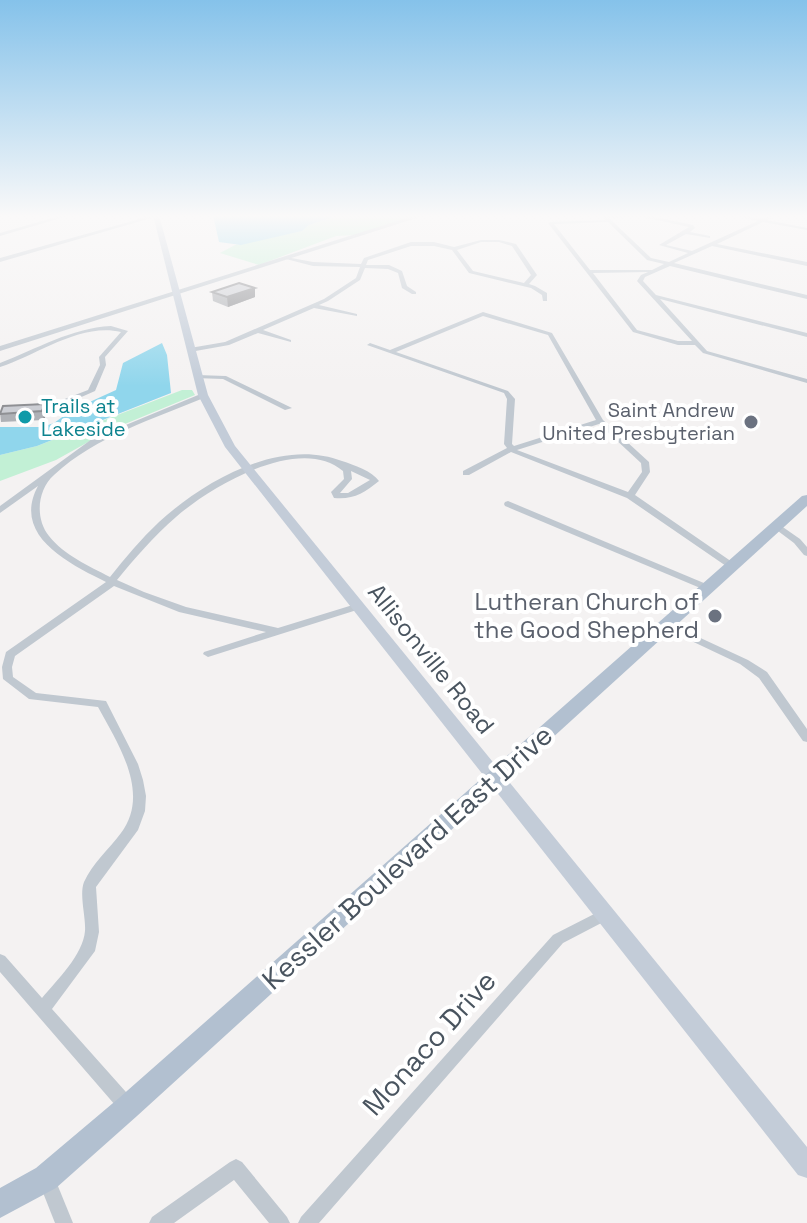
<svg xmlns="http://www.w3.org/2000/svg" width="807" height="1223" font-family="'Space Grotesk',sans-serif">
	<style>
		.green { fill: #c2f0d5 }
		.water { fill: #90d6ec }
		.lines { fill: none; stroke-linecap: round; stroke-linejoin: round }
		.minor { fill: #c0c8d0; fill-rule: evenodd }
		.tertiary { fill: #c0c8d0; fill-rule: evenodd }
		.secondary { fill: #c3ccd8; fill-rule: evenodd }
		.primary { fill: #b2c0d0; fill-rule: evenodd }
		.wall { fill: #afb1b6 }
		.shaded-wall { fill: #8f9094 }
		.building { fill: #ccced4; stroke: #8f9094; stroke-width: 2 }
		.culture-dot { fill: #0f9aa8; stroke: #fff; stroke-width: 3 }
		.worship-dot { fill: #6b7280; stroke: #fff; stroke-width: 3 }
		.labels { text-anchor: middle; stroke-width: 8; stroke-linejoin: round; paint-order: stroke }
		.far-culture-label { font-size: 20px; fill: #0d838f; stroke: #fff; text-anchor: start }
		.far-worship-label { font-size: 20px; fill: #5b616d; stroke: #fff; text-anchor: end }
		.worship-label { font-size: 24px; fill: #5b616d; stroke: #fff; text-anchor: end }
		.street-label { font-size: 24px; fill: #49545f; stroke: #fff }
		.near-street-label { font-size: 28px; fill: #49545f; stroke: #fff }
	</style>
	<rect width="100%" height="100%" fill="#f4f2f2"/>
	<g class="green">
		<path d="M340,215H419L357,235L336,236L259,265L220,253L235,245L302,231L309,225Z"/>
		<path d="M182,390H192L195,395L108,431L56,460L0,481V455L37,446Z"/>
	</g>
	<g class="water">
		<path d="M213,215H340L309,225L302,231L241,245L219,242Z"/>
		<path d="M162,343L167,355L171,393L37,446L0,455V427H42L54,423L72,410L116,390L123,363Z"/>
	</g>
	<g class="lines">
		<g class="minor">
			<path d="M63,215H71L0,236V233Z"/>
			<path d="M154,215L158,216L0,262V258Z"/>
			<path d="M601,215H646L693,225L695,228L690,232L710,236V238L686,234L666,245L692,251L758,221L733,215C742,215 749,217 758,218C764,219 769,215 776,215L767,220L807,228V230L763,222L717,244L807,262V266L712,246L674,263L807,295V299L670,266L645,277L643,281L656,295L807,333V337L660,299L707,351L807,379V383L703,353L695,345H678L633,332L548,223L550,222L605,220ZM643,217L689,227L659,245L688,253L669,262L651,258L609,218ZM608,222L647,260L664,264L652,270H590L554,224ZM648,272L641,275L637,281L692,341H678L637,330L593,273Z"/>
			<path d="M481,240H499L516,244L537,275L529,284L535,286L547,293V301H543L542,295L531,288L469,273L452,250L434,246H411L368,260L366,265H389L402,271L407,286L416,292V294H412L402,288L398,273L388,269L365,268L360,280L328,301L319,305L357,314V316L314,308L263,330L291,340V342L258,333L229,345L190,352L187,350L190,348L225,342L324,299L356,278L360,267L313,266L286,259V257L313,262L361,264L364,258L411,242H434L454,247ZM481,242H499L512,246L531,275L524,283L473,271L457,250Z"/>
			<path d="M483,312L552,333L603,420L649,462L650,472L635,495L735,564L737,566L735,568H729L627,498L511,452L469,475H463V471L507,448L504,444L507,399L504,393L367,345L370,343L390,350ZM483,316L548,335L596,420L514,446L512,444L515,399L508,391L396,352ZM599,424L641,463L642,472L628,492L517,450Z"/>
			<path d="M111,326L128,331L105,357L106,365L95,391L61,406L33,408L29,406L33,404L57,402L88,390L100,365L99,357L121,332C81,322 37,355 0,367V363C37,349 71,328 111,326Z"/>
			<path d="M197,375L226,376L292,408L285,410L223,379L195,378L194,377Z"/>
			<path d="M203,393H206V397C154,419 96,436 54,475C37,490 35,519 49,536C64,555 89,566 110,577C125,558 141,539 159,522C204,481 280,437 342,461C354,465 372,471 379,481C364,493 353,500 334,498L331,492L344,479L343,471C300,434 211,486 176,517C154,536 135,558 117,580L144,592L186,607L278,628L356,604L361,607L360,609L208,657L203,654L204,652L266,632L179,612L114,586L15,656L12,667L13,677L36,693L106,701L138,764L143,780L146,796L145,811L138,830L96,887L99,932L95,951L52,1009L134,1101L136,1107L134,1113L128,1115L122,1113L0,972V954L5,956L42,998C57,980 83,955 85,931C86,917 79,895 84,882C92,864 109,849 121,833C151,793 118,744 98,707L29,699L3,679L2,667L6,652L106,582C70,564 11,536 38,486L0,513V506L92,439ZM351,471L370,480L348,493H340L352,479Z"/>
			<path d="M508,501L711,586L713,588L708,591L705,590L505,506L504,504L505,502Z"/>
			<path d="M777,523L800,539L807,547V556L804,555L794,543L774,528L773,526L774,524Z"/>
			<path d="M666,622L748,660L767,672L807,729V742L803,741L759,678L740,664L662,627L661,625L662,623Z"/>
			<path d="M604,909L609,911L611,915L609,919L563,943L319,1223H298L301,1217L553,935Z"/>
			<path d="M236,1159L242,1162L287,1217L290,1223H269L234,1180L174,1223H149L152,1217L230,1162Z"/>
			<path d="M47,1171L53,1174L73,1223H55L38,1180L41,1174Z"/>
		</g>
		<path class="tertiary" d="M416,215H426L0,351V346Z"/>
		<path class="secondary" d="M153,215H159L208,395L235,446L807,1147V1178L798,1175L225,447L198,395Z"/>
		<path class="primary" d="M807,495V506L137,1116L56,1188L0,1218V1188L36,1168L119,1098L802,496Z"/>
	</g>
	<g class="wall">
		<path d="M255,288V297L228,307L213,301L212,292Z"/>
		<path d="M45,404L47,412L44,420L1,422L0,412Z"/>
	</g>
	<g class="shaded-wall">
		<path d="M255,288V297L228,307L227,297Z"/>
		<path d="M45,404L47,412L44,420L42,411Z"/>
	</g>
	<g class="building">
		<path d="M239,283L255,288L227,297L212,292Z"/>
		<path d="M45,404L42,411L0,414L3,406Z"/>
	</g>
	<linearGradient id="sky" x2="0" y2="1"><stop stop-color="#85c2ea"/><stop offset="0.56" stop-color="#faf9f9"/><stop offset="1" stop-color="#faf9f9" stop-opacity="0"/></linearGradient>
	<rect width="807" height="386" fill="url(#sky)"/>
	<circle class="culture-dot" cx="25" cy="417" r="8"/>
	<g class="worship-dot">
		<circle cx="751" cy="422" r="8"/>
		<circle cx="715" cy="616" r="8"/>
	</g>
	<g class="labels">
		<g class="far-culture-label">
			<text x="41" y="413">Trails at<tspan x="41" dy="23">Lakeside</tspan></text>
		</g>
		<g class="far-worship-label">
			<text x="735" y="417">Saint Andrew<tspan x="735" dy="23">United Presbyterian</tspan></text>
		</g>
		<g class="worship-label">
			<text x="699" y="610">Lutheran Church of<tspan x="699" dy="28">the Good Shepherd</tspan></text>
		</g>
		<g class="street-label">
			<text transform="translate(431 659) rotate(51)" y="8">Allisonville Road</text>
		</g>
		<g class="near-street-label">
			<text transform="translate(407 857) rotate(-42)" y="10">Kessler Boulevard East Drive</text>
			<text transform="translate(429 1043) rotate(-48)" y="10">Monaco Drive</text>
		</g>
	</g>
</svg>
